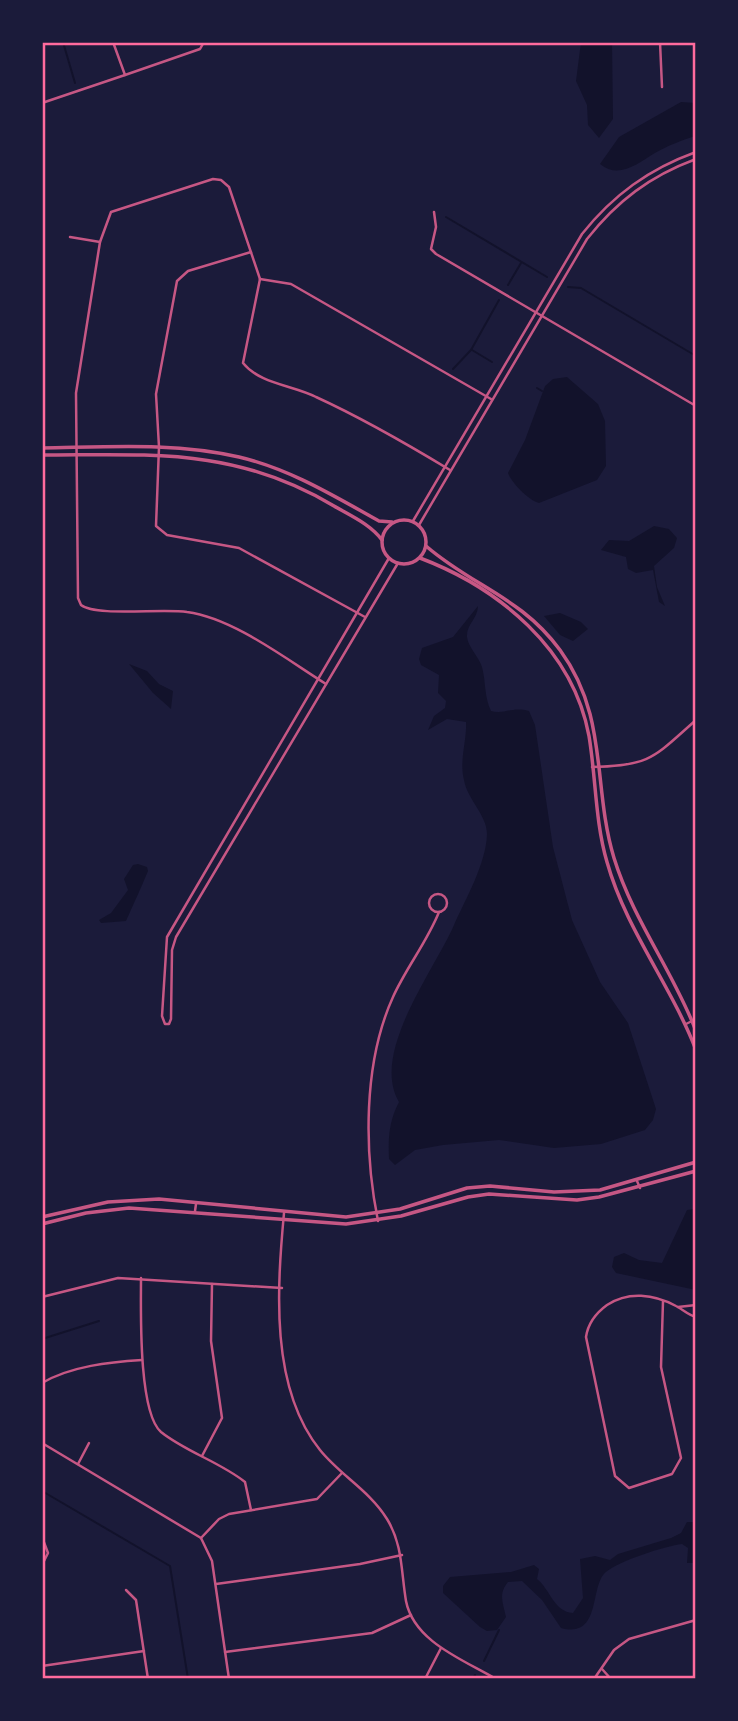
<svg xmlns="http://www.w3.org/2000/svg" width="738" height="1721" font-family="'Varela Round',sans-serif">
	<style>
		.water { fill: #12122b }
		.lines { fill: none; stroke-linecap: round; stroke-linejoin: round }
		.stream { stroke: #12122b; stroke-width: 2 }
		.minor { stroke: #c65784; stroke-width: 2.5 }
		.tertiary { stroke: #c65784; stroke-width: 3.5 }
		.neatline { fill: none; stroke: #ff6b9d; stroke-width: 2.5 }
	</style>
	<rect width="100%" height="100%" fill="#1b1b3a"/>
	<g class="water">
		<path d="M581,42H612L613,119L599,138L588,125L587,105L576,81Z"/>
		<path d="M681,102L696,103V136C682,140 667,146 655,153C638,163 619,180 600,164L619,137Z"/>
		<path d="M567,377L598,404L605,421L606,466L597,480L539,503C528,500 511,482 508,473L525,440L545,386L553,379Z"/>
		<path d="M654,526L669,529L677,538L674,548L654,566L657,587L665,606L659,602L653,570L636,573L628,569L626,557L601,550L609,540L629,541Z"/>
		<path d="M478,606C478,618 466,625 467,637C468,647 479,657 482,667C486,682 484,696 491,711C504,715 512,706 529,711L535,725L553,847L572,920L600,982L628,1023L656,1109L653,1120L645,1130L601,1144L554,1148L499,1140L443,1145L415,1150L395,1165L389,1159C388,1138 389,1121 399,1102C370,1053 434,971 454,925C466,898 486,864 487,834C487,815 467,799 464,780C459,760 467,741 466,722L447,719L428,730L434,716L445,708L446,701L438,693L439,675L421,665L419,659L422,648L453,637Z"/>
		<path d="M560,613L581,622L588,629L573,641L560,635L544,616Z"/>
		<path d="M129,664L147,671L159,684L173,691L171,709L153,693Z"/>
		<path d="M138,864L147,867L148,871C141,888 134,903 126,921L101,923L99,920L111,913L128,890L124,879L133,865Z"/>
		<path d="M694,1209L696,1290L616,1273L612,1267L614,1257L624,1253L639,1260L662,1263L687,1210Z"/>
		<path d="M687,1522H693L695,1563H687L688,1548L682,1544C665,1546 619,1561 606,1572C589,1586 602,1639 561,1628L542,1600L522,1581L508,1582C498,1594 503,1603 506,1617L497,1630L487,1631L480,1627L443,1593V1586L450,1577L511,1572L534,1565L539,1569L537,1579C550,1589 554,1612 573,1613L583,1598L580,1559L595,1556L610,1560L618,1554L671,1538L681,1533Z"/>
	</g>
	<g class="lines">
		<g class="stream">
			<path d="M63,42L75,83"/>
			<path d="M446,217L547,277"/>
			<path d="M508,285L521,263"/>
			<path d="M568,287L581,288L696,356"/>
			<path d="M472,350L492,362"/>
			<path d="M453,369L471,350L499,300"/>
			<path d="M537,388L542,391"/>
			<path d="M42,1339L99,1321"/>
			<path d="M42,1491L170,1566L188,1679"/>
			<path d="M484,1661L499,1630"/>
			<path d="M473,1679L475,1675"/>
		</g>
		<g class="minor">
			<path d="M113,42L125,75L200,49L204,42"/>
			<path d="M660,42L662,87"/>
			<path d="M42,103L125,75"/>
			<path d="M434,212L436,227L431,249L436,254L696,406"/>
			<path d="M70,237L100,242"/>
			<path d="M251,252L188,271L177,281L156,394L159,447L156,526L167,535L239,548L365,617"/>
			<path d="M260,279L229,187L221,180L213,179L111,212L100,242L76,393L78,598L81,605C96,617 163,608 187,612C233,618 286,659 326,684"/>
			<path d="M260,279L243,363C260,384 292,385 316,397C362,418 407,444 450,470"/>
			<path d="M260,279L291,284L491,399"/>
			<path d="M413,521L582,234C613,195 649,169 696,152"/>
			<path d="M419,525L587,239C617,201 650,176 696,159"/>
			<path d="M389,558L167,937L162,1016L165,1024H169L171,1019L172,950L176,937L398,563"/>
			<path d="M592,767C651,766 654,757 696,720"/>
			<circle cx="438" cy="903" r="9"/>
			<path d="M686,1024L696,1019"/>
			<path d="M637,1181L640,1188"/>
			<path d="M195,1211L196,1204"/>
			<path d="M284,1213C277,1289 270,1388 320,1450C340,1475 370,1491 387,1519C403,1545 401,1572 406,1601C414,1642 464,1660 496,1679"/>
			<path d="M378,1221C364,1152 363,1063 393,997C406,968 427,942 439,912"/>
			<path d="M141,1278C141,1308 138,1412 161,1432C186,1452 220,1462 245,1482L251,1510"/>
			<path d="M42,1297L118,1278L282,1288"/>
			<path d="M663,1301L661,1367L681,1458L672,1474L629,1488L615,1476L586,1337C588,1323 596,1313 607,1305C628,1291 654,1294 676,1306C684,1310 688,1315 696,1317"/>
			<path d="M678,1307L696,1305"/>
			<path d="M42,1383C71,1366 110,1362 142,1360"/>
			<path d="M42,1443L201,1538L212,1561L229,1679"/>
			<path d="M202,1456L222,1418L211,1341L212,1284"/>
			<path d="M78,1464L89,1443"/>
			<path d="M42,1537L48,1553L42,1565"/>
			<path d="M201,1538L219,1519L229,1514L317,1499L342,1473"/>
			<path d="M216,1584L360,1564L402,1555"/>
			<path d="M126,1590L136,1600L148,1679"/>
			<path d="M225,1652L372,1633L411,1615"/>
			<path d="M42,1666L144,1651"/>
			<path d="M602,1669L611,1679"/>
			<path d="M425,1679L441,1648"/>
			<path d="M594,1679L614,1650L629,1639L696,1620"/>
		</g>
		<g class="tertiary">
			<path d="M42,448C107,447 175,442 239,457C290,469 334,496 379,521L392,522"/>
			<path d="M42,455C152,455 235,447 334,506C351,516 370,524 382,540"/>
			<circle cx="404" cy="542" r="22"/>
			<path d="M426,546C472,586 521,597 560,650C609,717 592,785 614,858C633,920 673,971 696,1031"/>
			<path d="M420,558C499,588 573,649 589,736C596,778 595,821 607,862C626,930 671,985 696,1050"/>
			<path d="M42,1217L108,1202L159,1199L346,1217L400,1209L467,1188L490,1186L554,1192L600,1190L696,1162"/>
			<path d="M42,1224L86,1213L129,1208L346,1224L401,1216L468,1197L489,1194L577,1200L599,1197L696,1171"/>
		</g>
	</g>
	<rect width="738" height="1721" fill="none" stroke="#1b1b3a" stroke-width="88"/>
	<rect x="44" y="44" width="650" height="1633" class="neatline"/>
</svg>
